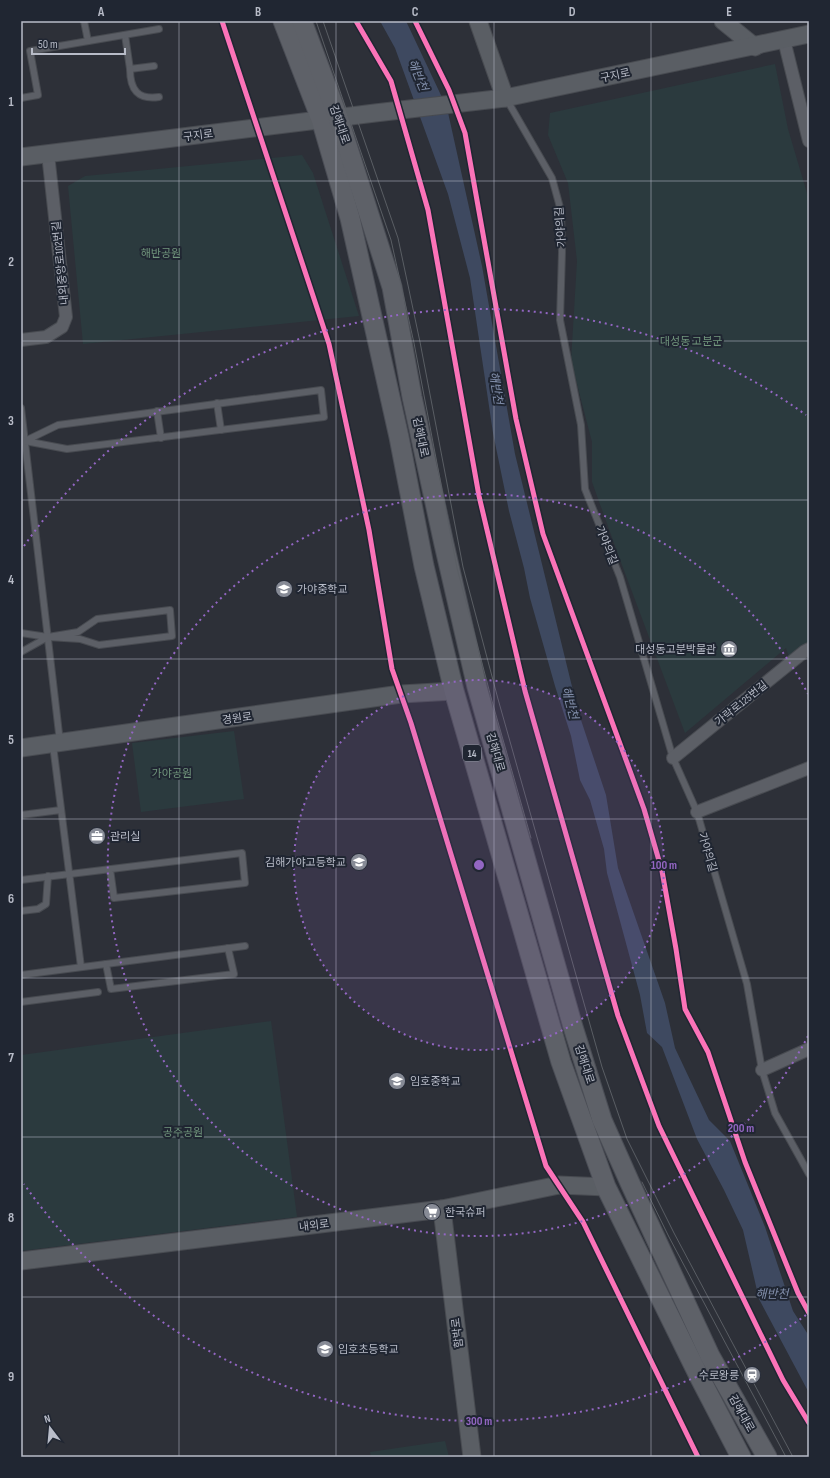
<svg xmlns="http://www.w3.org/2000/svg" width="830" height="1478" font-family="'Sofia Sans Condensed','Noto Sans KR',sans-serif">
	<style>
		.green { fill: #2b3a3e }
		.water { fill: #3e4960 }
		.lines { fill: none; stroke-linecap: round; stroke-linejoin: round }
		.lane-casing { stroke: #484b51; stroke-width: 8 }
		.street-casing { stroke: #484b51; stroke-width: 14 }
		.secondary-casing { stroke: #484b51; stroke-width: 19 }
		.primary-casing { stroke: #4a4d55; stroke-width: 21 }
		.lane { stroke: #5c5f66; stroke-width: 6 }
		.street { stroke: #5c5f66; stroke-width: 12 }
		.secondary { stroke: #5a5e64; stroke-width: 17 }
		.primary { stroke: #5e6168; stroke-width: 19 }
		.tram { stroke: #5a5e64; stroke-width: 1 }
		.cycleway-casing { stroke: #202632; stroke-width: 8 }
		.cycleway { stroke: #fb73b8; stroke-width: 5 }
		.grid { fill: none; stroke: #b8bcc8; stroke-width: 1; stroke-opacity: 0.55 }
		.ring { fill: none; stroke: #9366c3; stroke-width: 2; stroke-dasharray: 2 4 }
		.labels { text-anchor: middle; stroke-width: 4; stroke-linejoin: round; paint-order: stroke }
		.shield { fill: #202632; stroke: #8a8f9b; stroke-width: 1 }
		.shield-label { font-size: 10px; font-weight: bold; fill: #b8bcc8 }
		.street-label { font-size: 11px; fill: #b8bcc8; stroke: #202632 }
		.park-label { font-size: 11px; fill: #71967d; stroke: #202632 }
		.poi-label { font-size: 11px; fill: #b8bcc8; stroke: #202632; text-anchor: start }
		.water-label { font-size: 12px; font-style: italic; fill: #8390ac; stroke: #202632 }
		.centre { fill: #9366c3; stroke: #202632; stroke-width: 2 }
		.ring-label { font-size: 12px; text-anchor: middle; font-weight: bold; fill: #9366c3; stroke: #202632; stroke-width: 4; stroke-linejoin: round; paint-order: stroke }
		.neatline { fill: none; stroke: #b8bcc8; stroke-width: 1.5 }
		.grid-label { font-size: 13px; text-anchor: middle; font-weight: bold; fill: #b8bcc8 }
	</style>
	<rect width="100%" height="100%" fill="#2d3038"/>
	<g class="green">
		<path d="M775,64L788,129L809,200V647L789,657L786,648L685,733L619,557L592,482V442L571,361L577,261L568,183L548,135L550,113Z"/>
		<path d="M302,155L313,173L359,316L83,344L68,186L85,176Z"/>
		<path d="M234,731L244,799L141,812L132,743Z"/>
		<path d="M271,1021L297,1217L21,1251V1055Z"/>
		<path d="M445,1441L449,1457H371L370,1452Z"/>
	</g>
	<path class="water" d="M380,21H406L447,108L482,266L515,454L578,711L606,795L618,868L665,1003L675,1048L709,1120L730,1141L765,1227L793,1311L809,1336V1393L759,1299L743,1230L724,1190L697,1139L662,1047L647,1033L640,995L607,873L604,849L590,800L580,780L571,736L555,686L530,598L524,568L509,511L493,433L470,278L448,194L395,48Z"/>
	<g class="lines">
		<g class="lane-casing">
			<g id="lane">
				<path d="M84,21L88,41"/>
				<path d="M125,35L130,69L154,66"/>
				<path d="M130,69C130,90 138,100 159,97"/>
				<path d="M21,98L38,95L30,51L159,29"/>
				<path d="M507,100L552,178L561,211L562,252L560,320L581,425L585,489L620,577L673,758L697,812L747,984L762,1070L775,1113L809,1174"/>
				<path d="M217,403L221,430"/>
				<path d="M21,408L60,742"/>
				<path d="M157,411L161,438"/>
				<path d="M21,440L25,441L67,449L324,417L321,390L58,425L25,441L21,443"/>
				<path d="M21,633L48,637L80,639L99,645L172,636L170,610L97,619L78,632L48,637L21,652"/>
				<path d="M53,745L81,967"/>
				<path d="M21,815L61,810"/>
				<path d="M21,880C95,871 169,862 242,853L245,883L114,898L110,869"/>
				<path d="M21,911L38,909L46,904L48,876"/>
				<path d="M106,964L111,989L234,974L228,948"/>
				<path d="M21,975L245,946"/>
				<path d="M21,1002L98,992"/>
			</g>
		</g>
		<g class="street-casing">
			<g id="street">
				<path d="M784,40L809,141"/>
				<path d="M21,340L46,337L62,327L66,317L48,154"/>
				<path d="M673,758L805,651L809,649"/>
				<path d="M697,812L809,768"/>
				<path d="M762,1070L809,1049"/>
			</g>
		</g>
		<g class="secondary-casing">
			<g id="secondary">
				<path d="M478,21L505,98"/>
				<path d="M723,21L755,47"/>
				<path d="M21,157L375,113L505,98L809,34"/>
				<path d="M21,748L401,694L454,691"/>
				<path d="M442,1209L472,1457"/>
				<path d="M21,1261L442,1209L559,1185L606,1187"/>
			</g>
		</g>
		<g class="primary-casing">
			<g id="primary">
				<path d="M283,21L321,119L350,218L399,437L424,566L454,691L561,1062L606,1187L700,1378L741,1457"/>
				<path d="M302,21L338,117L392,287L412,397L444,544L477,687L573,1027L602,1120L630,1183L710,1356L767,1457"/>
			</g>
		</g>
		<use href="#lane" class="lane"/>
		<use href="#street" class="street"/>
		<use href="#secondary" class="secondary"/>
		<use href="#primary" class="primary"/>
		<g class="tram">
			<path d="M316,21L391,240L414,343L457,568L492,701L531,838"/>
			<path d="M323,21L398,238L420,342L463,567L498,699L602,1067L627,1139L674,1233L793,1457"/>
			<path d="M642,1182L669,1237L786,1457"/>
		</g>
		<g class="cycleway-casing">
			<g id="cycleway">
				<path d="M222,21L329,344L369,530L392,669L411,723L546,1166L583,1222L698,1457"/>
				<path d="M356,21L391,81L428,210L479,496L525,691L618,1016L659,1126L783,1380L809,1423"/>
				<path d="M415,21L449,90L465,133L516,419L543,534L644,809L662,871L676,949L685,1009L708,1052L745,1162L798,1293L809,1313"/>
			</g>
		</g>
		<use href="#cycleway" class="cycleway"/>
	</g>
	<path class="grid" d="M179,21V1457M336,21V1457M494,21V1457M651,21V1457M21,181H809M21,341H809M21,500H809M21,659H809M21,819H809M21,978H809M21,1137H809M21,1297H809"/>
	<circle cx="479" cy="865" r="185" fill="#9366c3" fill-opacity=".12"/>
	<g class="ring">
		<circle cx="479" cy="865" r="185"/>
		<path d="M808 1036A371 371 0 1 1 808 694"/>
		<path d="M806 1315A556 556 0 0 1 24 1184M24 546A556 556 0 0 1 806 415"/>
	</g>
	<defs>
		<g id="school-disc" transform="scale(0.9)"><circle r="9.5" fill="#878b96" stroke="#202632"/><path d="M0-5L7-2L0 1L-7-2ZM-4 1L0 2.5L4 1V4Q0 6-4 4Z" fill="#fff"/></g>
		<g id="museum-disc" transform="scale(0.9)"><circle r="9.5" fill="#878b96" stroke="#202632"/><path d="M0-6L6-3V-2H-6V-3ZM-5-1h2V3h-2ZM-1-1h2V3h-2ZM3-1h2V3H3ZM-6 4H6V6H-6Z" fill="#fff"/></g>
		<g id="office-disc" transform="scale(0.9)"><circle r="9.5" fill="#878b96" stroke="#202632"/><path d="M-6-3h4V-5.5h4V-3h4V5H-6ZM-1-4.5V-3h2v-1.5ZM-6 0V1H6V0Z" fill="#fff"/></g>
		<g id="supermarket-disc" transform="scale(0.9)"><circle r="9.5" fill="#878b96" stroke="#202632"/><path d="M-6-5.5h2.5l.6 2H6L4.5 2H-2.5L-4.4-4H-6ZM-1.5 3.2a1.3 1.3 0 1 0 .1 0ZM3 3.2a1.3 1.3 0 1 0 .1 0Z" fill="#fff"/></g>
		<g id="station-disc" transform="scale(0.9)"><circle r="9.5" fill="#878b96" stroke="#202632"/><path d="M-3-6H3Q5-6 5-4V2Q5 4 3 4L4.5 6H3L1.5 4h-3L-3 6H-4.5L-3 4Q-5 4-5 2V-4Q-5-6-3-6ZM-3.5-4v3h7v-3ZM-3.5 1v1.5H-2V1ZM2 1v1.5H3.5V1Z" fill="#fff"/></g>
	</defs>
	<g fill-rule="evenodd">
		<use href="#school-disc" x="284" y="589"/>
		<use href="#museum-disc" x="729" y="649"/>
		<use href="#office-disc" x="97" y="836"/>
		<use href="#school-disc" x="359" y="862"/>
		<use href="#school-disc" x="397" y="1081"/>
		<use href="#supermarket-disc" x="432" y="1212"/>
		<use href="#school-disc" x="325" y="1349"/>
		<use href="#station-disc" x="752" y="1375"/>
	</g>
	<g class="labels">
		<rect class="shield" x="463" y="745" width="18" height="16" rx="3"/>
		<g class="shield-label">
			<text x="472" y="757">14</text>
		</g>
		<g class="street-label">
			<text transform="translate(615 75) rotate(-12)" y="4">구지로</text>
			<text transform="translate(340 124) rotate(71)" y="4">김해대로</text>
			<text transform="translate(198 135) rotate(-7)" y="4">구지로</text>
			<text transform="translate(560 227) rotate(-94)" y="4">가야의길</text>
			<text transform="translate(60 263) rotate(-96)" y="4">내외중앙로102번길</text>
			<text transform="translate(421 437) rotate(78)" y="4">김해대로</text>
			<text transform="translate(607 545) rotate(68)" y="4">가야의길</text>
			<text transform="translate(741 703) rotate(-39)" y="4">가락로125번길</text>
			<text transform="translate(237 718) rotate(-8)" y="4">경원로</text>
			<text transform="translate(496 752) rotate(74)" y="4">김해대로</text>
			<text transform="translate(708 852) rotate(74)" y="4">가야의길</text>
			<text transform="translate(585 1064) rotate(72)" y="4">김해대로</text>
			<text transform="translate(314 1225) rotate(-7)" y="4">내외로</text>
			<text transform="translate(457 1333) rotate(-97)" y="4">함박로</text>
			<text transform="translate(742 1413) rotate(61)" y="4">김해대로</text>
		</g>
		<g class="park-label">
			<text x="161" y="257">해반공원</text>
			<text x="691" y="345">대성동 고분군</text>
			<text x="172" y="777">가야공원</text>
			<text x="183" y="1136">공주공원</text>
		</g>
		<g class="poi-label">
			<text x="297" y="593">가야중학교</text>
			<text x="716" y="653" text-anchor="end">대성동고분박물관</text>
			<text x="110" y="840">관리실</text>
			<text x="346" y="866" text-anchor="end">김해가야고등학교</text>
			<text x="410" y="1085">임호중학교</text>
			<text x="445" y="1216">한국슈퍼</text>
			<text x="338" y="1353">임호초등학교</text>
			<text x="739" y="1379" text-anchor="end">수로왕릉</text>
		</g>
		<g class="water-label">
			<text transform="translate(418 75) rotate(68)" y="4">해반천</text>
			<text transform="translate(496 388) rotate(81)" y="4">해반천</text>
			<text transform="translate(570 703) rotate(75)" y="4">해반천</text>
			<text x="772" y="1298">해반천</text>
		</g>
	</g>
	<circle cx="479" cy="865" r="6" class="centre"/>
	<g class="ring-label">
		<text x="664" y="869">100 m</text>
		<text x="741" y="1132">200 m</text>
		<text x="479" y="1425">300 m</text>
	</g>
	<rect width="830" height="1478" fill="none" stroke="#202632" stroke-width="44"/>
	<g transform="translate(50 1428) rotate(344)" stroke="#202632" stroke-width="3" paint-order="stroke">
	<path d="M0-3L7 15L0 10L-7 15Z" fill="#b8bcc8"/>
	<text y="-6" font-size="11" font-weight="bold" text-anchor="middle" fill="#b8bcc8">N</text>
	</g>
	<path d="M32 48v6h93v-6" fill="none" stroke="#b8bcc8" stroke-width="2"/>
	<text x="38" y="48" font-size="12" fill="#b8bcc8" stroke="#202632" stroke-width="3" paint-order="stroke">50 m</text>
	<rect x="22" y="22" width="786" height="1434" class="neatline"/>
	<g class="grid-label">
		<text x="101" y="16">A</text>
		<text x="258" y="16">B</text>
		<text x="415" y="16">C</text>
		<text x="572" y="16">D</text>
		<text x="729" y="16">E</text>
		<text x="11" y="106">1</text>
		<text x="11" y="266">2</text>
		<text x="11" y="425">3</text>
		<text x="11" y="584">4</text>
		<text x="11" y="744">5</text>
		<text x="11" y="903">6</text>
		<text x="11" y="1062">7</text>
		<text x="11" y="1222">8</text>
		<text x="11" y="1381">9</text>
	</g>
</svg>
